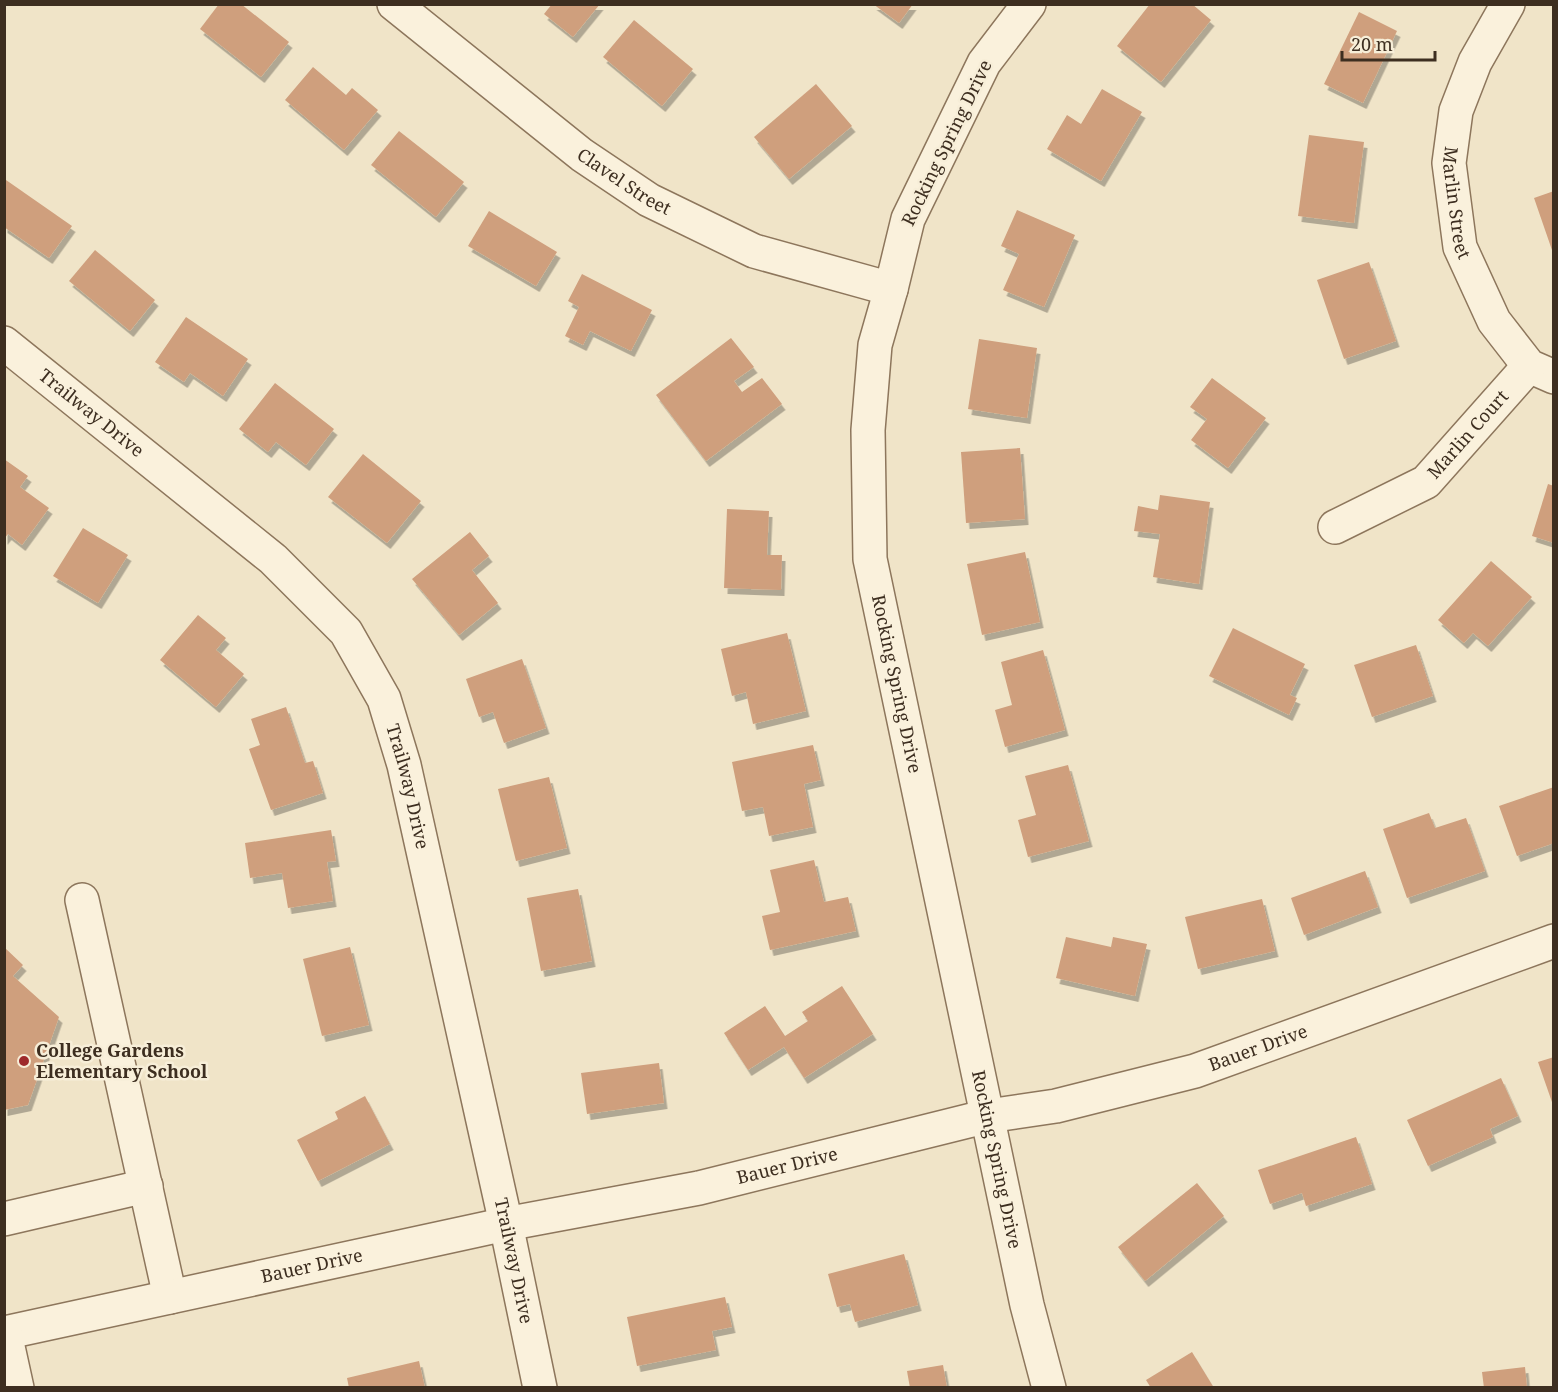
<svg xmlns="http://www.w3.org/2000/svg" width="1558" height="1392" font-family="'Noto Serif',serif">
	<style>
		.building { fill: #cf9f7d; filter: url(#shadow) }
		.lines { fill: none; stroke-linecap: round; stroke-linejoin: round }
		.minor-casing { stroke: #8d765c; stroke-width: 36 }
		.minor { stroke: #faf1dc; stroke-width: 33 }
		.poi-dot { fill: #9e2a2b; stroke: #f7eed8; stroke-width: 2 }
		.labels { text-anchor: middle; stroke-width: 5; stroke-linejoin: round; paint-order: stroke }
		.street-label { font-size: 18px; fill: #3d2e20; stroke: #f7eed8 }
		.poi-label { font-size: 18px; font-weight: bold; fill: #3d2e20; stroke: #f7eed8; text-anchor: start }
	</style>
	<defs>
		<filter id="shadow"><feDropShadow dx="3.5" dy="6" stdDeviation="0" flood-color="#0004"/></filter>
	</defs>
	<rect width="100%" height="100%" fill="#f0e4c8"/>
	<g class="building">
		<path d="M219,4H241L289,42L261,77L200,29Z"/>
		<path d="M552,4H600L573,37L544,14Z"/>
		<path d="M873,4H913L899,23Z"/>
		<path d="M1150,4H1192L1211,20L1161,82L1117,46Z"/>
		<path d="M1359,12L1397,31L1363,103L1324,84Z"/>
		<path d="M634,20L693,69L662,106L603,57Z"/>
		<path d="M313,67L346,95L352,88L378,110L344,150L285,100Z"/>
		<path d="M816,84L852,126L789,179L754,137Z"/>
		<path d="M1102,89L1142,112L1101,181L1047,149L1067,115L1081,124Z"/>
		<path d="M399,131L464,182L436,217L371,165Z"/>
		<path d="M1309,135L1364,142L1354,223L1298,216Z"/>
		<path d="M6,180L72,226L49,258L4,227V181Z"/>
		<path d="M1554,191V253H1553L1534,198Z"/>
		<path d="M1017,210L1075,235L1044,307L1003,290L1019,254L1001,246Z"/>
		<path d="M489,211L557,252L536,286L468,246Z"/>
		<path d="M95,250L155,300L130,331L69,281Z"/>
		<path d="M1369,262L1396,341L1344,359L1317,280Z"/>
		<path d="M582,274L652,310L631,351L590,331L583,345L565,336L579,307L568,301Z"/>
		<path d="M186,317L248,359L223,396L190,373L184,382L155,362Z"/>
		<path d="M731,338L754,367L734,381L742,392L762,378L782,404L706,461L656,395Z"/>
		<path d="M979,339L1037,348L1027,418L968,409Z"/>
		<path d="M1212,378L1266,418L1228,468L1191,440L1207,419L1190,407Z"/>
		<path d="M275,383L334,429L306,465L276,442L268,452L239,429Z"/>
		<path d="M1020,448L1025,519L966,523L961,452Z"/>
		<path d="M363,454L421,501L387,543L328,497Z"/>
		<path d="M4,459L28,476L20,487L49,508L22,545L8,534L4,539Z"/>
		<path d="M1548,484L1554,486V543L1532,536Z"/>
		<path d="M1160,495L1210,502L1199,584L1153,577L1160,534L1134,531L1138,506L1158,510Z"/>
		<path d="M727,509L769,511L767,555H782L781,590L724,588Z"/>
		<path d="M83,528L128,555L98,603L53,576Z"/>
		<path d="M470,532L489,556L472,570L498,603L459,635L412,579Z"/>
		<path d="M1025,552L1040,622L982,635L967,564Z"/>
		<path d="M1491,561L1532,597L1488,646L1473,633L1464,643L1438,620Z"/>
		<path d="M198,615L226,638L216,650L244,674L216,707L160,660Z"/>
		<path d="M1233,628L1305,664L1290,695L1297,698L1289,715L1209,676Z"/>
		<path d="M787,633L806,711L753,724L746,692L732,696L721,649Z"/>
		<path d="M1416,645L1433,696L1372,717L1354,665Z"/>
		<path d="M1043,650L1065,730L1005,747L995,710L1012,705L1001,662Z"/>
		<path d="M522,659L546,728L504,743L493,712L479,717L466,679Z"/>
		<path d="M286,707L305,763L313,761L323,793L271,810L249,749L260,745L251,719Z"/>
		<path d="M813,745L821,780L804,784L813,827L769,836L763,807L742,811L732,762Z"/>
		<path d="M1068,765L1089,841L1028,857L1018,820L1036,815L1025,776Z"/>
		<path d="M549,777L567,848L516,861L498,789Z"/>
		<path d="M1554,787V843L1517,856L1499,806Z"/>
		<path d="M1429,813L1435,828L1466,818L1485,871L1407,898L1383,829Z"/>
		<path d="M331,830L336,861L327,862L333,901L288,908L282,873L250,878L245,843Z"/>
		<path d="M814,860L824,902L848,897L856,931L770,950L762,916L780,912L770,870Z"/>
		<path d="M1365,871L1378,907L1304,935L1291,898Z"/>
		<path d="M578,889L592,961L541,971L527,898Z"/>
		<path d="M1262,899L1275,951L1198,969L1185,917Z"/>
		<path d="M1066,937L1111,947L1113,937L1147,944L1135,996L1056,978Z"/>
		<path d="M4,947L23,965L13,976L59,1017L28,1105L4,1110Z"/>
		<path d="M350,947L369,1025L322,1036L303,959Z"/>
		<path d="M842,986L873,1034L804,1078L784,1047L748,1070L724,1033L765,1006L785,1036L808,1021L802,1012Z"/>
		<path d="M1554,1057V1105H1553L1538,1062Z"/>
		<path d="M659,1063L664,1103L587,1114L581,1073Z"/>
		<path d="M1501,1078L1518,1116L1490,1129L1493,1137L1428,1166L1407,1120Z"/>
		<path d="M365,1096L390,1144L318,1181L297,1140L338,1119L335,1112Z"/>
		<path d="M1356,1137L1372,1184L1306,1206L1302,1193L1270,1204L1258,1170Z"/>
		<path d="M1197,1183L1224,1216L1145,1281L1118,1247Z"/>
		<path d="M904,1254L918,1305L855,1322L850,1304L837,1307L828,1274Z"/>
		<path d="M725,1297L732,1327L712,1331L716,1350L637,1366L627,1317Z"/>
		<path d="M1192,1352L1214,1388H1151L1146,1380Z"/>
		<path d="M419,1361L425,1388H349L347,1378Z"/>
		<path d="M943,1365L947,1388H910L907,1371Z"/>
		<path d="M1525,1367L1527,1388H1484L1482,1372Z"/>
	</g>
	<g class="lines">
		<g class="minor-casing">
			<g id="minor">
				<path id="s1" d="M394,4L582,155L649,200L754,251L891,289"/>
				<path id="s2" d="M1029,4L984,63L908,219L891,289L875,345L868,430L870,559L1027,1305L1049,1388"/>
				<path id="s3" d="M1508,4L1475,62L1456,111L1449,163L1460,247L1494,321L1529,366L1554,377"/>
				<path id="s4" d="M4,343L273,559L346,632L384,699L404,765L506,1224L540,1388"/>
				<path id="s5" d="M1335,527L1426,482L1529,366"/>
				<path d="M82,900L170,1297"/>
				<path d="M4,1219L146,1186"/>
				<path id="s6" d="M4,1333L506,1224L699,1188L988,1116L1056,1106L1195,1071L1554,941"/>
				<path d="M5,1333L17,1388"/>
			</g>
		</g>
		<use href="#minor" class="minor"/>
	</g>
	<circle class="poi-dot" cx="24" cy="1061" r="6"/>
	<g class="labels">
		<g class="street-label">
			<text transform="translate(947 143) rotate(-64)" y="6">Rocking Spring Drive</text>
			<text dy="6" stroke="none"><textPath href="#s1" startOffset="291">Clavel Street</textPath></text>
			<text dy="6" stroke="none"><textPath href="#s3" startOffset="212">Marlin Street</textPath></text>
			<text dy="6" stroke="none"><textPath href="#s4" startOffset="112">Trailway Drive</textPath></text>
			<text dy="6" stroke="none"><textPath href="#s5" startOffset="165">Marlin Court</textPath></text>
			<text dy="6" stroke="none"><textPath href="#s2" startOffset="720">Rocking Spring Drive</textPath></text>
			<text dy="6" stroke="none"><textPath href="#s4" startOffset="616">Trailway Drive</textPath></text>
			<text dy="6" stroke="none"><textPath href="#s6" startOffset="1287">Bauer Drive</textPath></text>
			<text dy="6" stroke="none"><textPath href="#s2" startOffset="1206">Rocking Spring Drive</textPath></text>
			<text dy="6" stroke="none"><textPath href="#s6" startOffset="801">Bauer Drive</textPath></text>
			<text dy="6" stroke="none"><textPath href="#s4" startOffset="1102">Trailway Drive</textPath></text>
			<text dy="6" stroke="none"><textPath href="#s6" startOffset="315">Bauer Drive</textPath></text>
		</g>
		<g class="poi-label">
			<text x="36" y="1057">College Gardens<tspan x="36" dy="21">Elementary School</tspan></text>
		</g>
	</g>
	<rect width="1558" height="1392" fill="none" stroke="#3d2e20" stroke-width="12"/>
	<path d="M1342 51v9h93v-9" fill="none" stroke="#3d2e20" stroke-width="3"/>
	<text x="1351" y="51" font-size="18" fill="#3d2e20" stroke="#f7eed8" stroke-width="4.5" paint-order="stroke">20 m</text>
</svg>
